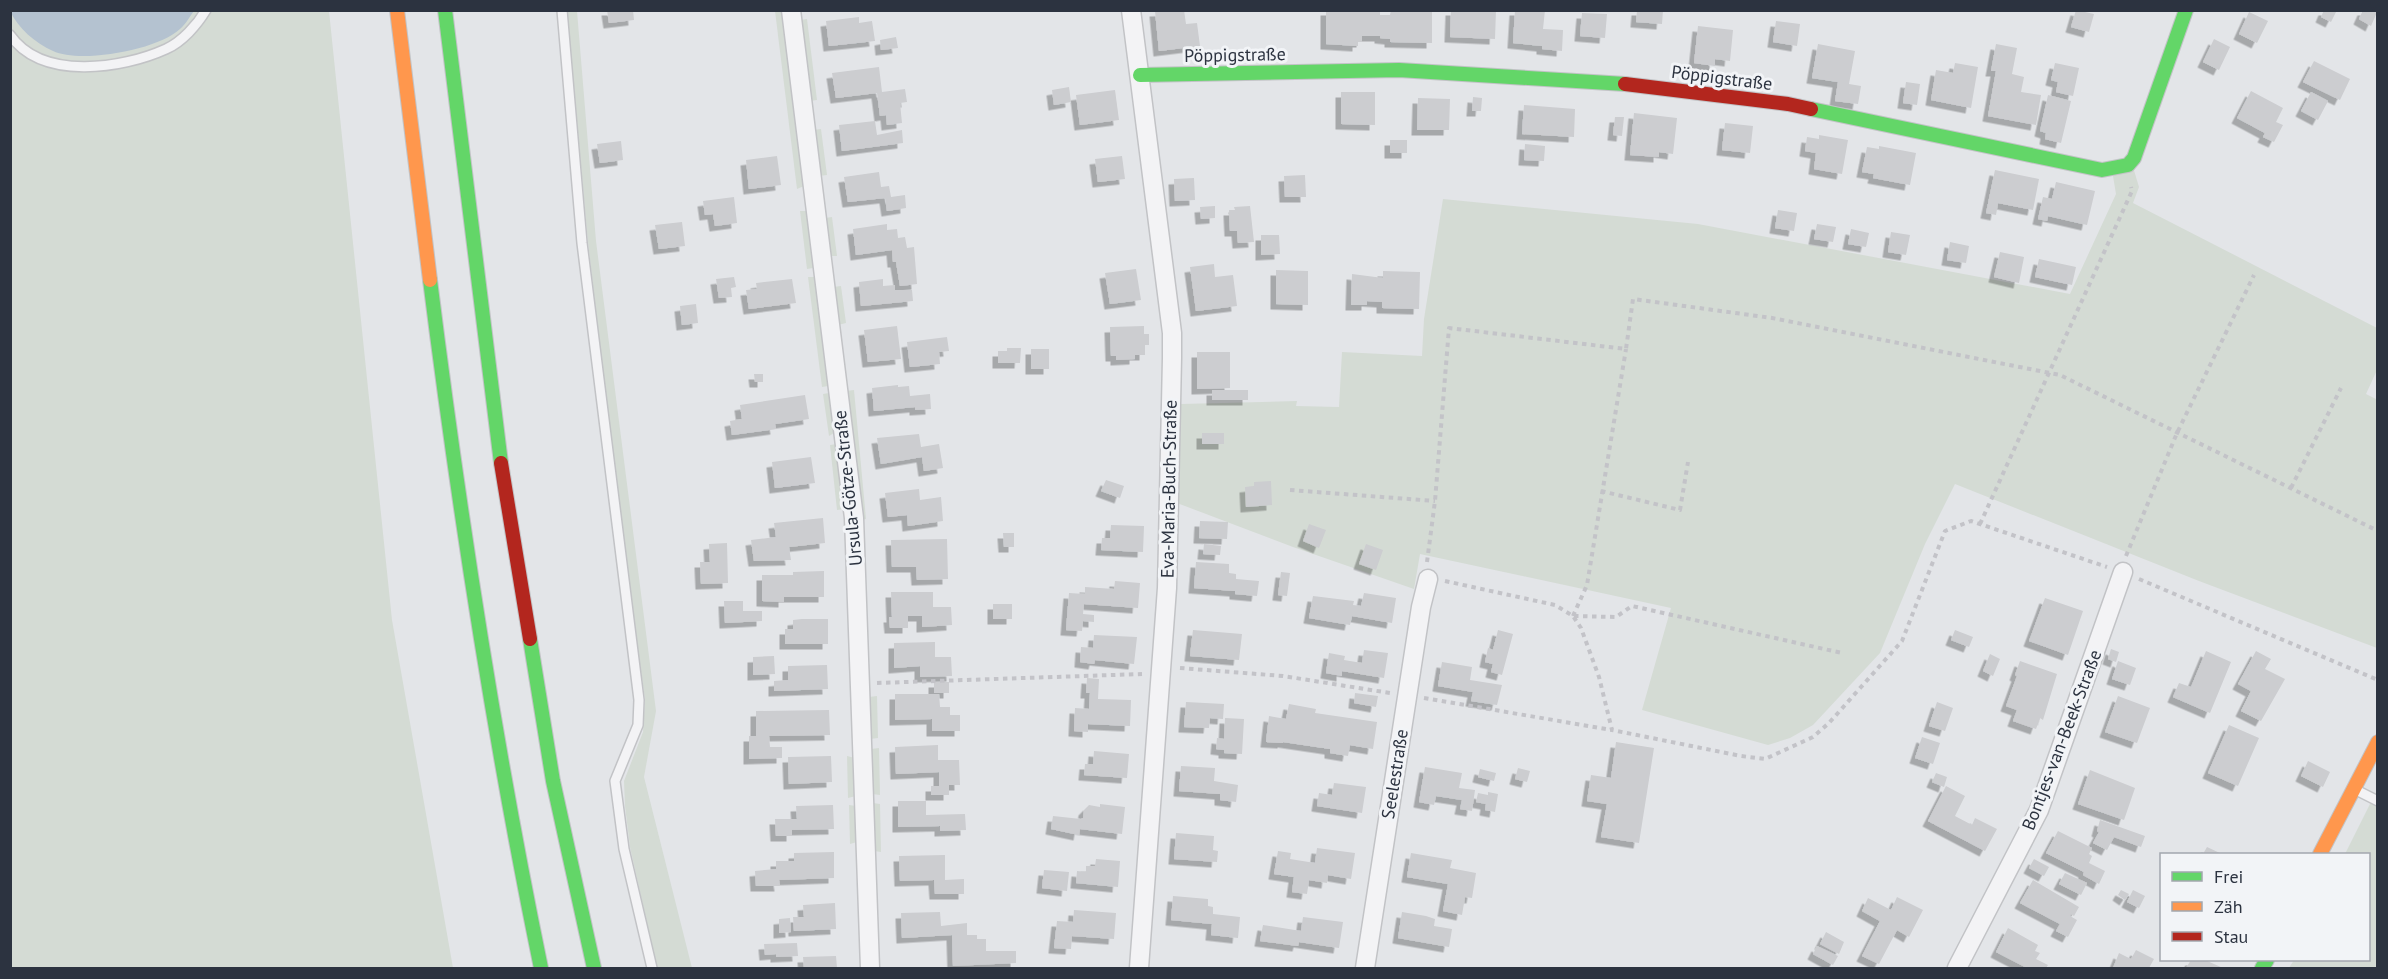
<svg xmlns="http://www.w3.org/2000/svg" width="2388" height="979" font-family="'PT Sans',sans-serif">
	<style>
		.green { fill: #d4dbd4 }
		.water { fill: #b4c2d0 }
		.building { fill: #cccdd0; filter: url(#shadow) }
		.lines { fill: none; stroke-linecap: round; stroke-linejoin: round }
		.lane-casing { stroke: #c2c3c6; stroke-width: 12 }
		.street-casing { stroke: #c2c3c6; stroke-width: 21 }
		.fast-casing { stroke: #c2c3c6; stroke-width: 16 }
		.slow-casing { stroke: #c2c3c6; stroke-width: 16 }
		.jam-casing { stroke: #c2c3c6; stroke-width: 16 }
		.path { stroke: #c3c3c8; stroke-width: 4; stroke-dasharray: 4.5 4.5; stroke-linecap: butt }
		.lane { stroke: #f3f3f5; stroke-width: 9 }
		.street { stroke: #f3f3f5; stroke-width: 18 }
		.fast { stroke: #63d668; stroke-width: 14 }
		.slow { stroke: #ff974d; stroke-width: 14 }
		.jam { stroke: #b3261e; stroke-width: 14 }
		.labels { text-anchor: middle; stroke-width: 6; stroke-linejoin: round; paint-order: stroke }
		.street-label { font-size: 18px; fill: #2c3340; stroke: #f2f4f7 }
	</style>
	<defs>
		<filter id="shadow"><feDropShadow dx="-5.5" dy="5.5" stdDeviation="0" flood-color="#0004"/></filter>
	</defs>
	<rect width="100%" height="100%" fill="#e3e5e8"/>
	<g class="green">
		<path d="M10,11H329L392,620L453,968H11Z"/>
		<path d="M567,11H577L596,241L656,711L644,777L692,968H657L630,847L625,806L624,781L643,732L645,699L622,541L588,242Z"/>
		<path d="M775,11H783L804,186L797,189Z"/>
		<path d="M807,19L817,100L810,101L800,20Z"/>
		<path d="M821,129L827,175L819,176L813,130Z"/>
		<path d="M2133,167L2139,187L2133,203L2377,328V370L2366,394L2378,400L2377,648L2199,581L1955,484L1925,544L1880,653L1813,725L1790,738L1768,745L1642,710L1671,608L1420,554L1414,589L1293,547L1177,503L1181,404L1297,401L1296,406L1339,407L1342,352L1422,356L1424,319L1443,199L1698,224L2070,294L2116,194L2113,176Z"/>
		<path d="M800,211H807L813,268L807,269Z"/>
		<path d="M832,217L837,256H829L825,218Z"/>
		<path d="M808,277H814L828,386L822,387Z"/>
		<path d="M841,286L846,323L838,325L833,287Z"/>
		<path d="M854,390L866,519L860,520L846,391Z"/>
		<path d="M829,393L834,433L829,436L823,394Z"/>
		<path d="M837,444L844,509L837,510L830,445Z"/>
		<path d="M877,696L878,738L870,739L869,697Z"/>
		<path d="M879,748L880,795L872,794L871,749Z"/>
		<path d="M847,756L855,758L856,796L848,798Z"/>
		<path d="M2377,790V968H2289L2294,960H2368V854H2345Z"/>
		<path d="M873,803L880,804L881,852L874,851Z"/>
		<path d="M849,805L856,806L857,842L850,844Z"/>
	</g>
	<path class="water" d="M10,11L11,10L194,11C190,16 186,24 180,29C158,50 80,64 53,51C35,43 18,28 10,11Z"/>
	<g class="building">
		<path d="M607,10H633L634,20L609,23Z"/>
		<path d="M1184,10L1186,24L1197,23L1200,46L1159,51L1155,11Z"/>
		<path d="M1326,10H1380V15H1390L1391,10L1432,12V43L1390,42V39L1380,38V36H1362V42H1358V46L1326,44Z"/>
		<path d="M1451,10H1496L1495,39L1450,37Z"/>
		<path d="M1515,10H1545L1543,29L1563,30L1562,51L1542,49V46L1513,43Z"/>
		<path d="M1637,10H1663L1662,24L1636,22Z"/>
		<path d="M2076,10L2094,14L2089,32L2071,27Z"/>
		<path d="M2324,10H2337L2331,22L2321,17Z"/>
		<path d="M2363,10H2378L2371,26L2359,19Z"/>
		<path d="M2249,12L2268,21L2257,43L2239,34Z"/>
		<path d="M1582,13L1607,14L1605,38L1580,36Z"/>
		<path d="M859,17V23L872,21L875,41L829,46L826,21Z"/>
		<path d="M1776,21L1800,24L1797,46L1773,42Z"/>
		<path d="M1698,26L1733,30L1730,61L1715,59V66L1694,63Z"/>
		<path d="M896,37L898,48L881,50L880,40Z"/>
		<path d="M2214,39L2230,47L2219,70L2203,62Z"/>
		<path d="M1818,44L1855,51L1849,84L1861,86L1858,104L1835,101L1838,82L1812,78Z"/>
		<path d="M1996,44L2017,48L2012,74L2024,77L2021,92L2041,95L2036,125L1988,116L1996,71H1991Z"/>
		<path d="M2314,61L2350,79L2340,100L2303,82Z"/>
		<path d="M1955,63L1978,67L1971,108L1931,100L1936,70L1953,73Z"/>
		<path d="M2055,63L2079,68L2073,96L2056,92L2058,82L2051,80Z"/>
		<path d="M879,67L882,92L905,89L907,102L900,103L902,123L887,125L886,115L880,116L877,93L836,98L832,73Z"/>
		<path d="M1906,82L1920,84L1917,105L1903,103Z"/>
		<path d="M1069,87L1071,102L1054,105L1052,90Z"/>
		<path d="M1115,90L1119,120L1080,125L1076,95Z"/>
		<path d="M2251,91L2283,108L2276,122L2283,125L2274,142L2263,137L2265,133L2237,118Z"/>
		<path d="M1341,92H1375V125L1341,124Z"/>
		<path d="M2311,92L2328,101L2318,120L2301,111Z"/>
		<path d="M2048,95L2071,101L2061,143L2045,139L2046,133L2040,131Z"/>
		<path d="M1473,97L1482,98L1481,111H1472Z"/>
		<path d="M1418,98L1450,99L1449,130H1417Z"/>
		<path d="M1524,105L1575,109L1574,137L1522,134Z"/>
		<path d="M1634,113L1677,118L1673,154L1659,152V157L1630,155Z"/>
		<path d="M1615,117H1624L1622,136L1613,135Z"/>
		<path d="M875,121L877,135L902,130L903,143L842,151L839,125Z"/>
		<path d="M1725,123L1753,126L1750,153L1722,150Z"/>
		<path d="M1819,135L1848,140L1842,174L1814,169L1816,153L1805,151L1807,137L1819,139Z"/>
		<rect x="1390" y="140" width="17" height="13"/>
		<path d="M621,141L623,160L600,163L597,144Z"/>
		<path d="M1525,144L1545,146L1544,161L1524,160Z"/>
		<path d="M1879,146L1916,153L1910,185L1873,178L1874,174L1862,172L1867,147L1879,149Z"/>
		<path d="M777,156L781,185L749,189L746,160Z"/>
		<path d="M1122,156L1125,179L1098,182L1095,159Z"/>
		<path d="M1995,170L2039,179L2033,210L1998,203L1996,215L1986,213Z"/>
		<path d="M879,172L881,187L889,186L891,197L905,195L906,208L887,211L885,198L848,202L844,177Z"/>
		<path d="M1305,175L1306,197H1285L1284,176Z"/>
		<path d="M1194,178L1195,200L1175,201L1174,179Z"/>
		<path d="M2056,182L2095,191L2087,225L2048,216L2047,221L2038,219L2043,197L2052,199Z"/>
		<path d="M734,197L737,223L715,226L713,214L705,215L703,201Z"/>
		<path d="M1215,206V218L1201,219L1200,207Z"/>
		<path d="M1250,206L1254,242L1238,243L1237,231H1230L1229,210H1235L1234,207Z"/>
		<path d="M1778,210L1797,213L1794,231L1775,228Z"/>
		<path d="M682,222L685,246L659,249L655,225Z"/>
		<path d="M887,224V230L897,229L898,238L905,237L907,248L914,247L917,284L900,286L896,262H893L892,250L856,255L853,229Z"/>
		<path d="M1817,224L1836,227L1833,242L1814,239Z"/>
		<path d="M1851,229L1869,233L1866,247L1848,244Z"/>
		<path d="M1891,232L1910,235L1906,255L1888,252Z"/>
		<path d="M1261,235H1279L1280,254L1261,255Z"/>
		<path d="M1950,242L1969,246L1966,263L1947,260Z"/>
		<path d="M2000,252L2024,257L2019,283L1994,277Z"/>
		<path d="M2039,259L2076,267L2072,285L2035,277Z"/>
		<path d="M1214,264L1215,277L1233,275L1237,306L1196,311L1190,267Z"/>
		<path d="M1136,269L1141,300L1110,304L1105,273Z"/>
		<path d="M1276,270L1308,271V305L1276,304Z"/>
		<path d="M1383,271L1420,272L1419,309L1382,308V302L1367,301V305H1351L1352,274L1383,278Z"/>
		<path d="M734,277L736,287L731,288L732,297L719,298L716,279Z"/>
		<path d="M792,279L796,303L749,309L746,290L757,289L756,283Z"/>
		<path d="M883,279V286L895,285V290H912L913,301L861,306L859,282Z"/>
		<path d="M696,304L698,323L682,325L680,306Z"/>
		<path d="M897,326L901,359L868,362L864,330Z"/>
		<path d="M1144,326V334H1149V345H1145V355H1135V359L1116,360V356H1111L1110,327Z"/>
		<path d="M947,337L949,351L939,352L940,364L910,367L907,342Z"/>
		<path d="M1007,348H1021L1020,363H998V351H1007Z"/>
		<rect x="1031" y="349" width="18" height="20"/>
		<path d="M1197,352H1230V388L1197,389Z"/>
		<path d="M754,374H763V382H755Z"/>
		<path d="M898,385V387L909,386L910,396L930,394L931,409L915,410V407L874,411L872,388Z"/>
		<rect x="1212" y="390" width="36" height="10"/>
		<path d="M805,395L809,419L775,424L776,429L732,435L730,421L742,419L740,405Z"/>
		<rect x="1202" y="433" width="22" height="11"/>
		<path d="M919,434L921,447L939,444L943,468L924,471L922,457L881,464L877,438Z"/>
		<path d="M811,457L815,483L775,488L772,462Z"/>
		<path d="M1106,480L1124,486L1120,498L1101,491Z"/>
		<path d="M1271,481L1272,505L1246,507L1245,487L1254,486V482Z"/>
		<path d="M919,489L920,500L941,497L943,521L908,526L907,515L888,517L885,493Z"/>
		<path d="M823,518L825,543L789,547L791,560L754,561L751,540L776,537L774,523Z"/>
		<path d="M1200,521L1228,522L1227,539L1199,538Z"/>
		<path d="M1309,524L1326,530L1319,548L1303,541Z"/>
		<path d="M1111,525L1144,526L1143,552L1101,550L1102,538H1110Z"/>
		<path d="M1003,533H1014V547H1004Z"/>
		<path d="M947,539L948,579L917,580L916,567H892L891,540Z"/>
		<path d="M727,543L728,583L701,584L700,562H710L709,544Z"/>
		<path d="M1204,544L1221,546L1220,555L1203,554Z"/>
		<path d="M1366,544L1383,550L1376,570L1359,564Z"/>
		<path d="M1196,562L1229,564V573L1236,574V579L1259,581L1257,596L1235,594V591L1194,588Z"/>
		<path d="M824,571V597H784V602L762,601V575H793V572Z"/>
		<path d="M1281,572L1290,573L1287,596L1278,595Z"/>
		<path d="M1115,581L1140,583L1138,608L1084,604L1083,614L1094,615V622L1083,621L1082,631L1066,630L1069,593L1085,594V587L1114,589Z"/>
		<path d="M891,592H933V607H951L952,625L922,627V616H908V628H890L889,617H892Z"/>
		<path d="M1364,593L1396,598L1392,623L1352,616L1350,625L1309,618L1313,596L1354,601L1353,605L1361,606Z"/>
		<path d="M2045,598L2083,611L2068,655L2029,641Z"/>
		<path d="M724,601H743V611H762V621L725,623Z"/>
		<rect x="993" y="604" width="19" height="15"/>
		<path d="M802,619H828V644H785V629H793V620Z"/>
		<path d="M1193,630L1242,634L1239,660L1190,656Z"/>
		<path d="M1498,630L1513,634L1502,675L1491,672L1493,664L1485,662L1488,648L1493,650Z"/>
		<path d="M1955,630L1973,637L1969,647L1951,640Z"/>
		<path d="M1094,635L1137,637L1134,664L1095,660L1094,664L1080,662L1081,647L1093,648Z"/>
		<path d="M935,642V657H951L952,676L920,677V666L894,668V643Z"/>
		<path d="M2111,649L2119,652L2116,662L2108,659Z"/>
		<path d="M1364,650L1388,653L1384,678L1342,671V676L1326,673L1329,653L1345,656L1344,660L1362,663Z"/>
		<path d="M2206,651L2231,662L2210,713L2173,697L2179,683L2191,687Z"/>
		<path d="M2256,651L2271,659L2265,669L2285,679L2261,721L2241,711L2251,691L2238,684Z"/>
		<path d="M1990,654L2000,659L1993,676L1983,671Z"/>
		<path d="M774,656L775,674L753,675V657Z"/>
		<path d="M2020,661L2057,674L2043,720L2040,718L2036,729L2013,721L2017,710L2006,706L2017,676L2015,675Z"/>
		<path d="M2118,661L2136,668L2130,685L2112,679Z"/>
		<path d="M1442,662L1472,667L1470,680L1502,685L1497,705L1471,701L1473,692L1438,686Z"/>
		<path d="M827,665L828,689L774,691V681L788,680V666Z"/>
		<path d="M1087,678L1099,679L1098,699L1131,700L1130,726L1088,724V732L1074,731L1075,708L1089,709L1090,693H1086Z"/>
		<rect x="934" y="682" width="15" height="11"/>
		<path d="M1355,693L1378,696L1376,707L1354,703Z"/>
		<path d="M895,694H939L940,707H950V715H960V731H932V719L895,720Z"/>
		<path d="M2118,696L2150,708L2137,743L2105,732Z"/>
		<path d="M1186,702L1224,704L1223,719L1210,718L1209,728L1184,727Z"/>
		<path d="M1937,702L1953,708L1945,731L1929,726Z"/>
		<path d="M1289,704L1316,709L1315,713L1377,722L1373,749L1350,745L1348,756L1330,753V749L1283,742V743L1266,742L1269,716L1286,719Z"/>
		<path d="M829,710L830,735L769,736L770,747H782V758L749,759V736H756V711Z"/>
		<path d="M1225,718L1244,719L1242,754L1224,753V750L1216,749L1217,738L1224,739Z"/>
		<path d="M2229,725L2259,738L2238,786L2208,773Z"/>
		<path d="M1922,737L1940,743L1933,764L1915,758Z"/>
		<path d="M1616,742L1654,748L1639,843L1601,837L1607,804L1587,801L1591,775L1611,778Z"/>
		<path d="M938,745V760H959L960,785H949V795H931V786H939V772L896,774L895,747Z"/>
		<path d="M1094,751L1129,754L1127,778L1084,775L1085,764H1093Z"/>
		<path d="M831,756L832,782L789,784L788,757Z"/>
		<path d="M2308,761L2330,772L2323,787L2301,776Z"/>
		<path d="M1181,766L1215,768L1214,781L1238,785L1236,802L1220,800V794L1179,791Z"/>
		<path d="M1425,767L1462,773L1459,788L1475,790L1472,811L1460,809L1462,800L1436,796L1434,805L1419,802Z"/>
		<path d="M1518,768L1530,771L1527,782L1515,779Z"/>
		<path d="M1480,769L1496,773L1494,781L1478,777Z"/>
		<path d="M2090,770L2135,788L2124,820L2078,804Z"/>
		<path d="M1936,773L1947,777L1944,787L1932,782Z"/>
		<path d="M1334,783L1366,787L1362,813L1317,806L1319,793L1332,795Z"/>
		<path d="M1946,786L1965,796L1955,816L1972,825L1975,818L1997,829L1985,851L1928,821Z"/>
		<path d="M1488,792L1498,794L1495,812L1485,810L1486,804L1476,802L1478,793L1488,795Z"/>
		<path d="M898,801H926V815L965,814L966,830L940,831V826L898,827Z"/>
		<path d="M1100,804L1125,807L1122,834L1080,829L1079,835L1051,829L1053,816L1081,819L1083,818L1084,810L1089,805L1100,807Z"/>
		<path d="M833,805L834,829L792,830V836H776L775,819H797L796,806Z"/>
		<path d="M2100,820L2145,836L2141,847L2114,837L2107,850L2093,843L2099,832L2097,831Z"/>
		<path d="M2058,831L2092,848L2089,854L2092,856L2089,863L2105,871L2099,884L2083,875L2084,872L2046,853Z"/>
		<path d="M1176,833L1214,836L1213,850L1218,851L1217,862L1174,859Z"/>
		<path d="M2207,847L2222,854H2203Z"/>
		<path d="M1317,848L1355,853L1351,879L1328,875L1327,883L1309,880L1307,894L1292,892L1294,877L1274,874L1278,851L1291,853L1290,859L1315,863Z"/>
		<path d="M834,852V878L779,880L780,886H756L755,871L776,869V861H794V853Z"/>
		<path d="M1411,853L1452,860L1450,868L1476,873L1472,898L1465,897L1462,915L1443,911L1448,884L1407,877Z"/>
		<path d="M945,855V880L964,879V894H935L934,880L900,881L899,856Z"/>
		<path d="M1096,859L1120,861L1118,887L1076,883L1077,871L1086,872V866H1095Z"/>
		<path d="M2034,859L2049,867L2044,876L2029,868Z"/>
		<path d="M1044,870L1069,872L1067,891L1042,888Z"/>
		<path d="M2065,873L2087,883L2081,895L2059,884Z"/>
		<path d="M2033,880L2079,907L2074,916L2071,914L2070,916L2077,920L2068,937L2056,931L2060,924L2020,903Z"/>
		<path d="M2121,890L2129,894L2125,900L2118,895Z"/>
		<path d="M2133,890L2145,896L2139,908L2127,902Z"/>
		<path d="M1173,896L1208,899V906L1213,907V914L1240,917L1238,938L1211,935L1212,924L1171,920Z"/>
		<path d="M1897,897L1923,910L1909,937L1897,930L1879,964L1862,956L1880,921L1862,911L1868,898L1891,910Z"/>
		<path d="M835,903L836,929L794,931L793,917H804L803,905Z"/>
		<path d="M1074,910L1116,913L1114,939L1072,936L1071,949L1054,948L1057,921L1073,922Z"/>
		<path d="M940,912L941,926L967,923V935H977V939H986V951H1016V963L953,966L952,935L902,938L901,913Z"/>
		<path d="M1402,912L1426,916L1435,919L1434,926L1452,929L1449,947L1398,938Z"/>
		<path d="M1303,917L1343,922L1339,948L1299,942L1298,946L1260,941L1263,925L1301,931Z"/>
		<path d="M790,918L791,932L779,933V919Z"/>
		<path d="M2008,928L2038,945L2035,951L2040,953L2036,959L2048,965L2046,968H2027L1996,952Z"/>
		<path d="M1826,932L1844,942L1839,954L1820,944Z"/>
		<path d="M797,943L798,956L776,957V954L765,955L764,944Z"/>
		<path d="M1817,946L1838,956L1833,965L1813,954Z"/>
		<path d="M2136,950L2154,959L2149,968H2113L2119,953L2131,959Z"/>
		<path d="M836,956L837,968H804L803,957Z"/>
		<path d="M2191,960H2205L2223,968H2186Z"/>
	</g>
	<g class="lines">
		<g class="lane-casing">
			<g id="lane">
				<path d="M562,10L582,243L639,700L638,725L615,781L624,849L652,968"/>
				<path d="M10,35C42,81 122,69 166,49C182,42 197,25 206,10"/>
				<path d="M2356,790L2378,801"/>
			</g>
		</g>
		<g class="street-casing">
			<g id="street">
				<path d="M791,10L854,518L870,968"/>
				<path d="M1131,10L1172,333V358L1167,588L1139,968"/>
				<path d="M1365,968L1421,607L1428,579"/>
				<path d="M1957,968L2039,810L2123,572"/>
			</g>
		</g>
		<g class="fast-casing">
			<g id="fast">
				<path d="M445,10L501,463"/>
				<path d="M1140,75L1399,70L1625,84"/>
				<path d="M1811,109L2102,170L2128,165L2134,158L2186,10"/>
				<path d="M430,280C459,511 494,740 541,968"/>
				<path d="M530,639L553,781L594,968"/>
				<path d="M2262,968L2267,960"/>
			</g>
		</g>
		<g class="slow-casing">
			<g id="slow">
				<path d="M397,10L430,280"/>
				<path d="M2320,854L2378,742"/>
			</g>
		</g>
		<g class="jam-casing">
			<g id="jam">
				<path d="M1625,84L1788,104L1811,109"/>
				<path d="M501,463L530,639"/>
			</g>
		</g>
		<g class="path">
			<path d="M2291,488L2341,388"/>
			<path d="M1290,490L1435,501"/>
			<path d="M1601,491L1680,510L1688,462"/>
			<path d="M1980,524L2132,191L2131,187"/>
			<path d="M2126,556L2177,433L2254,275"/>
			<path d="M1427,562L1435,501L1449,328L1626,349L1633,299L1772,318L2060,375L2378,531"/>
			<path d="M2139,579L2378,680"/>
			<path d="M1445,581L1555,605L1573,616L1581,628L1599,677L1612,730L1741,756L1765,759L1813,737L1829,723L1902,641L1945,531L1971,521L2107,567"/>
			<path d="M1573,616L1587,585L1626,349"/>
			<path d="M1574,616L1616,617L1632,606L1842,653"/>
			<path d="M1180,668L1283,676L1390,693"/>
			<path d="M877,683L1142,674"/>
			<path d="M1424,698L1612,730"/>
		</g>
		<use href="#lane" class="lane"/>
		<use href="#street" class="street"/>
		<use href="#fast" class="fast"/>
		<use href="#slow" class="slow"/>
		<use href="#jam" class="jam"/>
	</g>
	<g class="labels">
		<g class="street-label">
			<text transform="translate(1235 55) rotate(-1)" y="6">Pöppigstraße</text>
			<text transform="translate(1722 78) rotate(7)" y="6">Pöppigstraße</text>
			<text transform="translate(848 488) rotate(-96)" y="6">Ursula-Götze-Straße</text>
			<text transform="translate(1169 489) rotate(-89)" y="6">Eva-Maria-Buch-Straße</text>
			<text transform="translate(2062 740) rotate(-69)" y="6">Bontjes-van-Beek-Straße</text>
			<text transform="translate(1395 774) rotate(-81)" y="6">Seelestraße</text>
		</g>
	</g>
	<rect width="2388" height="979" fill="none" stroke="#2c3340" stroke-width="24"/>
	<rect x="2160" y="853" width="210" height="108" fill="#f2f4f7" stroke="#a3a7ae" stroke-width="1.5"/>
	<rect x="2172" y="872" width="30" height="9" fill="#63d668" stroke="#a3a7ae" stroke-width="1.5"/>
	<text x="2214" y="883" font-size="18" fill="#2c3340">Frei</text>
	<rect x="2172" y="902" width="30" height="9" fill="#ff974d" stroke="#a3a7ae" stroke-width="1.5"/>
	<text x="2214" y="913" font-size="18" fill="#2c3340">Zäh</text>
	<rect x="2172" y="932" width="30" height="9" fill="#b3261e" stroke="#a3a7ae" stroke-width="1.5"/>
	<text x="2214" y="943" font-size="18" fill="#2c3340">Stau</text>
</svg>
